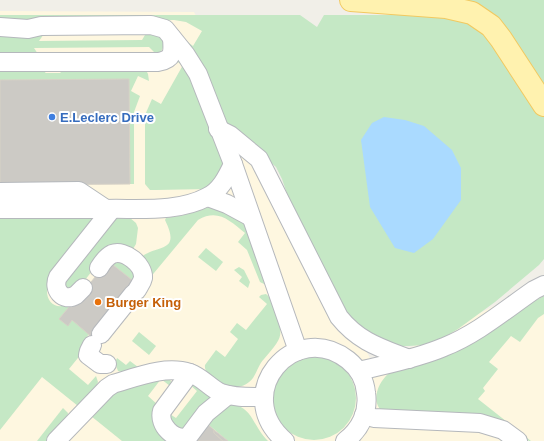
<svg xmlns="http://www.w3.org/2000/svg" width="544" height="441" font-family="Arial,sans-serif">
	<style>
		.commercial { fill: #fef7e0 }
		.green { fill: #c5e8c5 }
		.water { fill: #aadaff }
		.building { fill: #cccac5; stroke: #d6d1c6 }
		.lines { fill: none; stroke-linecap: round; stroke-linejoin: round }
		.minor-casing { stroke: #b5b8bc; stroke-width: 20 }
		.major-casing { stroke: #f2c960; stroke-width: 24 }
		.minor { stroke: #fff; stroke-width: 18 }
		.major { stroke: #fff2af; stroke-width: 22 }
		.shop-dot { fill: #3f7fe0; stroke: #fff; stroke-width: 1.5 }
		.food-dot { fill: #e8710a; stroke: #fff; stroke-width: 1.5 }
		.labels { text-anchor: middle; stroke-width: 4; stroke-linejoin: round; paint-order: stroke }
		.shop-label { font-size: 13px; font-weight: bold; fill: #366cbe; stroke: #fff; text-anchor: start }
		.food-label { font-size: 13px; font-weight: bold; fill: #c56008; stroke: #fff; text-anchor: start }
	</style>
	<rect width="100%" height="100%" fill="#f1efe8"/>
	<path class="commercial" d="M0,11L194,12L374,366L544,281V441H0Z"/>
	<g class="green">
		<path d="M447,0H544V96L511,42Z"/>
		<path d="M0,15H300L317,27L324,15H454L484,28L544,115V259L539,265L495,302L458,329L438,341L425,345L409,346H399L384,342L348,319L294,214L282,179L276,167L228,124L220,113L185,40L193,46L202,31L186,22L174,20L0,23Z"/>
		<path d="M148,30L162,37C165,46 164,49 157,55L149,47L34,48L40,57H0V33L46,31L39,41L142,40Z"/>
		<path d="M177,58L188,68L222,161L223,167L209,189L156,190H150L145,184V115L152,99L161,104L183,65L174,60Z"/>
		<path d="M0,67L48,68L45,73H60L66,67L145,68L148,74L149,81L138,76L131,91L140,96L134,112V184H130L129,79L0,80Z"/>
		<path d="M215,207L237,216L245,226L266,285L260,282L247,250L238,242L245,233C230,221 218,208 198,220L144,285L141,257C159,244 181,253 165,220L166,218L184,215L198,209Z"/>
		<path d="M95,218L48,283C43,303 57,313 74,301L59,319L68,325L72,320L89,334L85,339L90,343L69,369L88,385L96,376L98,382L96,387L78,406L42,377L0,430V219Z"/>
		<path d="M111,218H130L136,223L138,228L136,244L130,254L106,253L78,289L69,293L61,279Z"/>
		<path d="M206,248L223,262L216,271L198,257Z"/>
		<path d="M111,258L137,268V284L108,261Z"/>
		<path d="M239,267L244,270L250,282L248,288L239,281L242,277L234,270Z"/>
		<path d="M266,294C271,298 273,304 275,310C285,338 281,338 264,359C259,364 257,372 253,378C242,392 227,387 215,379C210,375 204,372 205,365L216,350L225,357L238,339L230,332L237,323L246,330L267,304L259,297L261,295Z"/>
		<path d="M544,296V314L538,318L520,342L511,336L489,362L498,369L483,388L485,391L478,399L531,441H529L512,428L383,412C370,402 378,383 388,374C409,366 430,364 450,354C482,337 511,312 544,296Z"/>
		<path d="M139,332L156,346L149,355L132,341Z"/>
		<circle cx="314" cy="398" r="42"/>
		<path d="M117,358L126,365L130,361L138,367L122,372L118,371L115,363Z"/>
		<path d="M155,378H168L171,381L170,386L161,379L148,396L158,405L155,412L154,418L158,425L177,439H190L188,441H122L91,416C97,409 104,401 111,395C124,386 140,382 155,378Z"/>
		<path d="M191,382L213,396L185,429L180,430L164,413L165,411L176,418L197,391L189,384Z"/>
		<path d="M225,404C254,404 251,425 268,441H228L204,421Z"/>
		<path d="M63,408L68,413L67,419L46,441H37Z"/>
	</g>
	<path class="water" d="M384,117L405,120L424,126L452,150L461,168V200L433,239L414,253L395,248L370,207L361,140L372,123Z"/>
	<g class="building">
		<path d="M129,79L130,184L0,185V80Z"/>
		<path d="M108,261L137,284L93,338L72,320L68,326L59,319L74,301L75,302Z"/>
		<path d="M204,421L214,430V433L223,441H188Z"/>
		<path d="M214,430L228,441H223L214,433Z"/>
	</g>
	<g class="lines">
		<g class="minor-casing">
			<g id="minor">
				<path d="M0,27L28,29L41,26L151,25L165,29L186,55L198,74L233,164L298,351"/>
				<path d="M0,62H158C174,59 173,52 172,38"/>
				<path d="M218,129L230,135L259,159L339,317C359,342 381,348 409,359"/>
				<path d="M0,192L79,191L106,209"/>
				<path d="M208,197L227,204L251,217"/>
				<path d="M0,209C35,209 70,209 104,209C138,208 177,213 207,197C220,191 227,177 233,164"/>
				<path d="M99,268C102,263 106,257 112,254C125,249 144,265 143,278C142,283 139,286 137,290"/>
				<path d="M83,288C81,290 78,293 76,295C63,303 52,289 58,277L112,209"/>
				<path d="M101,334L133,294"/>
				<path d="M92,345L89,351L88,355L100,364H107"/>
				<path d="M359,371C387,364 416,359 444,347C477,334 505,310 534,290L544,285"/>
				<path d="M190,373L162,411C158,425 174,441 188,437L206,413L228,395"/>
				<path d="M364,415L374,418L480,423L503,430L518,441"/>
				<path d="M56,441L107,388L113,384C137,377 165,365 190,373C202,377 210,388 221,393C235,398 250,397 264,397"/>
				<path d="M285,441C230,394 294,318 348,360C358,368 365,380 366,393C369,412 360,430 345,441"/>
			</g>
		</g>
		<g class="major-casing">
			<path id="major" d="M351,0L446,7L472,13L491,26L501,39L544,105"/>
		</g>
		<use href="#minor" class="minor"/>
		<use href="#major" class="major"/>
	</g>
	<circle class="shop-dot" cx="52" cy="117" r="4"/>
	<circle class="food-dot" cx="98" cy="302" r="4"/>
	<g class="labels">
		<g class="shop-label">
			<text x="60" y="122">E.Leclerc Drive</text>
		</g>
		<g class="food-label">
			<text x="106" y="307">Burger King</text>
		</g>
	</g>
</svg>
